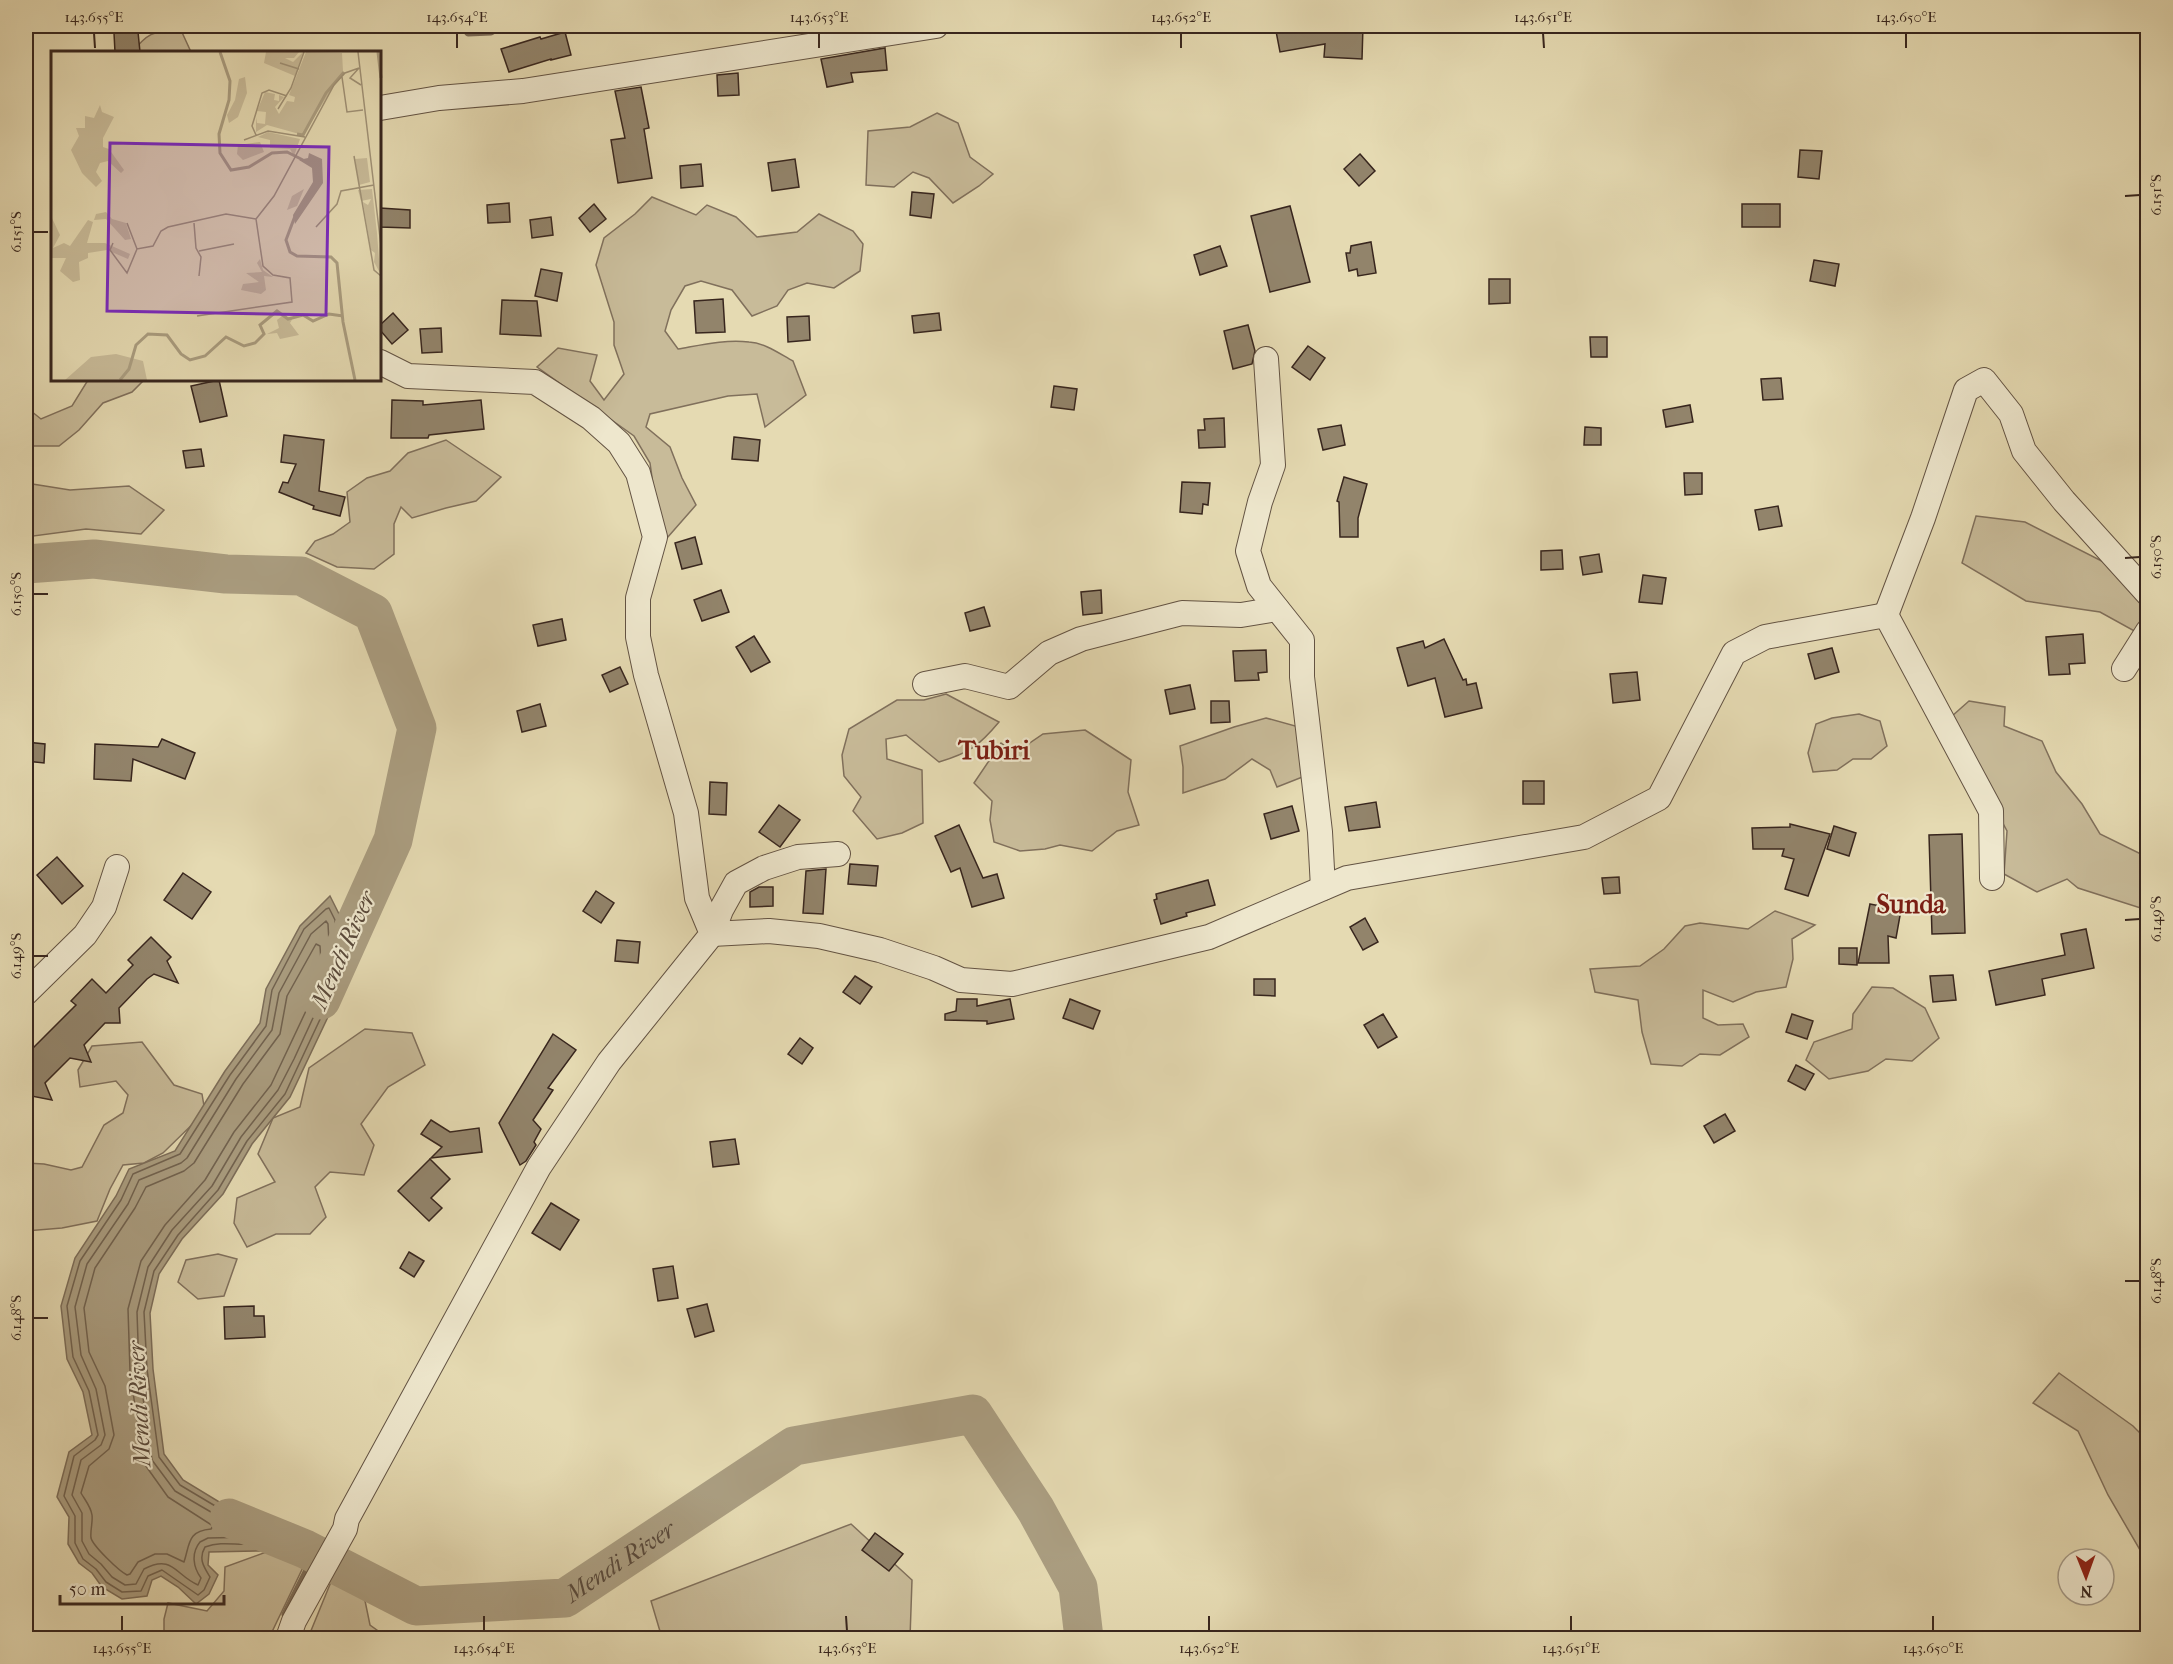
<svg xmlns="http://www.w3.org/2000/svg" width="2173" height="1664" font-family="'IM FELL French Canon',serif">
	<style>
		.green { fill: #c8bb99; stroke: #80705c; stroke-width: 1.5 }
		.water { fill: #aa9d80; stroke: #7c6d59; stroke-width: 1.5 }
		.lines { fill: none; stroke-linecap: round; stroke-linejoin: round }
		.shore { stroke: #71624f; stroke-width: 1.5 }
		.stream { stroke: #7c6d59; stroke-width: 7 }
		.river { stroke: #aa9d80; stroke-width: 39 }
		.building { fill: #92846b; stroke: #38261e; stroke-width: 1.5 }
		.minor-casing { stroke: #635343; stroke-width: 26 }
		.minor { stroke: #eee7cd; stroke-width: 24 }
		.ticks { fill: none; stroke: #38261e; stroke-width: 2 }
		.labels { text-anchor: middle; stroke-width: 4.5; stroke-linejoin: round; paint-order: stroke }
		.water-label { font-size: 24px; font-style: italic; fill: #5a4a3b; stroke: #eee7cd }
		.quarter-label { font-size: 26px; font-weight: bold; fill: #7a1f14; stroke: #eee7cd }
		.inset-river { fill: none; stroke: #aa9d80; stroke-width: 3 }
		.inset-road { fill: none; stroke: #a09277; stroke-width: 1.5 }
		.view { fill: #7b2cbf; fill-opacity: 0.15; stroke: #7b2cbf; stroke-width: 3 }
		.inset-edge { fill: none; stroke: #38261e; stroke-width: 3 }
		.neatline { fill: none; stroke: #38261e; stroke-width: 2 }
		.ticks-label { font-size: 15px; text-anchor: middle; fill: #38261e }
	</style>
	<rect width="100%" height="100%" fill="#e5dab2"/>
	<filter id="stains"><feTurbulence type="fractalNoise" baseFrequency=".00333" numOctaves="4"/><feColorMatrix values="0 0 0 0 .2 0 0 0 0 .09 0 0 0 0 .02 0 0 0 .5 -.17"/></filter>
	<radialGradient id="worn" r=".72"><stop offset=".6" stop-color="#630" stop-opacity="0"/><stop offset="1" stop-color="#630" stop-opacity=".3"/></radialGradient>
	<g class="green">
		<path d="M180,28L191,52H133C148,31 156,32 180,28Z"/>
		<path d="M937,113L958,123L970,157L993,174L979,186L953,203L929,178L913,172L894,187L866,185L868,131L910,127Z"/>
		<path d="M652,197L696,215L707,205L736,217L757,237L797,232L819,214L853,231L863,244L860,271L834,288L807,283L788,290L777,306L752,316L732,290L701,281L685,286L671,310L665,331L678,349C701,345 726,339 749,342C765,343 780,354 793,361L806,395L765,427L757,394L728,396L650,414L646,427L670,447L682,478L696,505L667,538L656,506L650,463L634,436L537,367L558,348L597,355L590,381L604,400L624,374L614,345V322L596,265L604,238L635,214Z"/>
		<path d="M88,380H144L132,392L103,403L79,430L59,446H26V407L41,419L72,406Z"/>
		<path d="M446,440L501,477L476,501L446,508L412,518L401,507L394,524V554L374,569L337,567L306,553L315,541L333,534L350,522L347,492L367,478L390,471L408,453Z"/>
		<path d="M26,483L70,490L129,486L164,510L141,534L86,529L26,537Z"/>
		<path d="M1976,516L2025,522L2147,584V638L2100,612L2026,601L1962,563Z"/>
		<path d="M946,694L999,722C979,746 969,753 939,762L906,735L886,739L887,759L922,770L923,823L902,833L877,839L853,811L861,797L844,776L842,755L849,729L897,700H924Z"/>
		<path d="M1969,701L2005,707L2004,726L2042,741L2056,772L2082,804L2100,834L2147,857V936L2142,935L2147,910L2078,888L2067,879L2037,892L2004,874L2007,831L1968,759L1951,717Z"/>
		<path d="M1859,714L1880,721L1887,746L1871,759H1853L1837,770L1813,772L1808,753L1816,724L1832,718Z"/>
		<path d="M1266,718L1299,727L1305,776L1277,787L1270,770L1252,759L1225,779L1183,793V767L1180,746L1234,727Z"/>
		<path d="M1085,730L1131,760L1128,792L1139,825L1117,831L1092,851L1060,845L1045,849L1020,851L994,842L990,820L992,801L974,783L1001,743L1015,753L1043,734Z"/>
		<path d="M1775,911L1815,925L1792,939L1793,959L1786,987L1756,992L1733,1002L1703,990V1018L1718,1025L1743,1024L1749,1037L1720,1055L1700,1054L1682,1066L1651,1064L1642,1032L1638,1000L1595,992L1590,969L1640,966L1664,949L1685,926L1700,923L1748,929Z"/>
		<path d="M1872,987L1893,988L1925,1008L1939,1038L1912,1061L1886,1059L1868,1071L1829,1079L1806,1060L1814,1042L1852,1029L1853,1014Z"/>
		<path d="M365,1029L412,1033L425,1065L388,1087L361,1124L374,1145L364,1175L330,1172L315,1187L326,1217L310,1234H276L247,1247L234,1223L237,1198L275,1182L258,1154L273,1118L300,1107L309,1068Z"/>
		<path d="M142,1042L174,1085L202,1094L205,1112L163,1153L144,1163L123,1165L110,1189L97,1221L62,1228L26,1231V1163L44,1164L71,1170L82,1167L104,1125L123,1113L128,1095L116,1081L80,1087L78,1070L92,1046Z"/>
		<path d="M218,1254L237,1259L224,1296L198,1299L178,1282L186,1260Z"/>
		<path d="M2059,1373L2133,1426L2147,1440V1562L2108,1495L2078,1431L2033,1403Z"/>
		<path d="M851,1524L912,1580L910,1638H662L651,1601Z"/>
		<path d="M280,1547L308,1557L269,1638H164V1619L168,1603L207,1611L224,1591L225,1567Z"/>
		<path d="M353,1566L363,1591L370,1625L388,1638H308L333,1577Z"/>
	</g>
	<path class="water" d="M330,896L341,918L345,981L290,1097L252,1144L223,1194L182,1239L159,1274L150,1313L153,1369L164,1454L183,1480L234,1511L296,1528L260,1551L209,1552L208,1565L218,1575L209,1594L196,1604L178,1587L161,1576L152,1580L147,1596L122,1599L102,1587L92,1573L79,1563L68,1544L69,1517L57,1497L69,1452L92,1435L83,1392L67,1359L61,1306L75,1258L116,1196L129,1169L175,1151L225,1071L260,1023L266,989L300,926Z"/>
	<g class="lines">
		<g class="shore">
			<path d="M329,908L335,920L338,981L285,1094L247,1141L218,1190L178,1235L154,1271L144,1312L147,1369L159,1457L180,1485L232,1516L275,1528L277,1532C249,1555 233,1537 205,1547C198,1559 204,1567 210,1577L204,1590L198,1595L162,1570L148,1576L141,1591L122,1592L106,1582L96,1569L83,1559L75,1543V1516L64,1496L74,1456L95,1440L98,1435L89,1391L73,1357L67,1306L80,1261L121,1200L133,1174L180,1154L230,1075L266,1026L272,990L304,929L326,909Z"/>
			<path d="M326,921L328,924L331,979L294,1059L278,1090L241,1137L212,1186L172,1230L148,1267L137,1312L139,1370L152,1460L175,1491L228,1522L257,1531L259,1535L255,1537L208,1538L200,1542C191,1553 193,1567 201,1578L198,1585C175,1575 173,1554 144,1569L136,1584L125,1585L112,1577L101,1564L89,1554L82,1541V1513L72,1495L81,1460L101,1445L105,1435L96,1389L81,1355L75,1307L87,1264L128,1204L139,1180L181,1163L187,1158L236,1079L272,1030L279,993L311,934Z"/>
			<path d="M316,944L320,946L322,977L271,1085L234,1132L205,1180L165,1225L141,1261L128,1309L130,1371L143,1462L168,1497L213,1526L211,1529C187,1531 190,1544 184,1562L167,1554H155L138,1562L130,1574L127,1575C119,1571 93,1546 91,1538C90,1531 93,1522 92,1515C91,1507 85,1500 81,1493L89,1466L109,1449L114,1435L105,1386L89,1352L84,1308L95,1268L135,1208L146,1187L184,1171L194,1163L243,1084L280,1034L287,996Z"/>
		</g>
		<g class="stream">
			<path d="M463,26L468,33L491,32L501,26"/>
			<path d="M285,1614L315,1554"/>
		</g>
		<g class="river">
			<path d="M26,564L94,559L226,574L301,576L373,613L417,728L393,840L321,1000"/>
			<path id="s1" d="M229,1518L305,1549L416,1606L565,1598L794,1446L973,1414L1036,1510L1078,1587L1084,1638"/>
		</g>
	</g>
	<g class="building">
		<path d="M1275,26H1363L1362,59L1324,57L1325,44L1280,52Z"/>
		<path d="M138,32L140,52H115L114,33Z"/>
		<path d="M565,32L571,55L551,60V59L509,72L501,49L540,37L541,39Z"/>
		<path d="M885,48L887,70L851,73L853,82L827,87L821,59Z"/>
		<path d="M738,73L739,95L718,96L717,75Z"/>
		<path d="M641,87L649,128L644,129L652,178L618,183L611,140L625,138L615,91Z"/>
		<path d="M1800,150L1822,151L1819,179L1798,177Z"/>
		<path d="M1360,154L1375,171L1359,186L1344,169Z"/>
		<path d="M795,159L799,187L772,191L768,163Z"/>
		<path d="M701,164L703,186L681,188L680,166Z"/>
		<path d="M912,192L934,194L931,218L910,215Z"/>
		<path d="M509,203L510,222L488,223L487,205Z"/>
		<path d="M594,204L606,219L590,232L579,218Z"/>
		<rect x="1742" y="204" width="38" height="23"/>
		<path d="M1290,206L1310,282L1270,292L1251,216Z"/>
		<path d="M380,208L410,210V228L380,227Z"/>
		<path d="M551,217L553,235L532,238L530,220Z"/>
		<path d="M1371,242L1376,273L1358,276L1357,269L1349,271L1346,253H1350L1351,246Z"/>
		<path d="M1220,246L1227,266L1200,275L1194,255Z"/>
		<path d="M1814,260L1839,264L1835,286L1810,281Z"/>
		<path d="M541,269L562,273L557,301L535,296Z"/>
		<path d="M1489,279H1510V303L1489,304Z"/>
		<path d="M723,299L725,332L696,333L694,301Z"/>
		<path d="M502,300L537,301L541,336L500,334Z"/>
		<path d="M393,313L408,330L392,344L380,330V325Z"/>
		<path d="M939,313L941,330L914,333L912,316Z"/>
		<path d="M809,316L810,340L788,342L787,317Z"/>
		<path d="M1248,325L1255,351L1252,364L1233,369L1224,331Z"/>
		<path d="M441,328L442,352L422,353L420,329Z"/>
		<path d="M1590,337H1607V357H1591Z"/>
		<path d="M1308,346L1325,358L1310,380L1292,367Z"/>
		<path d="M1781,378L1783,399L1763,400L1761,379Z"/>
		<path d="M219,380L227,416L200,422L191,386Z"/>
		<path d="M1054,386L1077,389L1074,410L1051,407Z"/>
		<path d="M392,400L423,401V405L481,400L484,429L429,435L428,438H391Z"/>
		<path d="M1690,405L1693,422L1666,427L1663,410Z"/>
		<path d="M1224,418L1225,447L1199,448L1198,430H1205L1204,419Z"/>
		<path d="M1341,425L1345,445L1323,450L1318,429Z"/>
		<path d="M1585,427L1601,428V445H1584Z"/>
		<path d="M284,435L324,440L319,491L345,497L340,516L313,509L314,506L279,492L283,482L288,483L296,464L281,462Z"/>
		<path d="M734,437L760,440L758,461L732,459Z"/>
		<path d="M201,449L204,466L186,468L183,451Z"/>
		<path d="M1684,473H1702V494L1685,495Z"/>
		<path d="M1344,477L1367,484L1358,518V537H1340L1339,502L1337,501Z"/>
		<path d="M1182,482L1210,483L1208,505L1203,504L1202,514L1180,512Z"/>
		<path d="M1778,506L1782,526L1759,530L1755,510Z"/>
		<path d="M695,537L702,564L682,569L675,543Z"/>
		<path d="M1562,550L1563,569L1541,570V551Z"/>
		<path d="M1599,554L1602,572L1583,575L1580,557Z"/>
		<path d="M1643,575L1666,578L1662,604L1639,602Z"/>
		<path d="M721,590L729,612L702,621L694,600Z"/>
		<path d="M1101,590L1102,613L1083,615L1081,592Z"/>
		<path d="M984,607L990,626L970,631L965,613Z"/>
		<path d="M562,619L566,640L538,646L533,625Z"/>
		<path d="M2083,634L2085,663L2069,664L2070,674L2049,675L2046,637Z"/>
		<path d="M754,636L770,662L751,672L736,647Z"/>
		<path d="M1444,639L1463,680L1466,679L1467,685L1476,683L1482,708L1445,717L1435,678L1408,686L1397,648L1423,641L1425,648Z"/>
		<path d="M1832,648L1839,672L1815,679L1808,654Z"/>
		<path d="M1266,650L1267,672L1258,673L1259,680L1235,681L1233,651Z"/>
		<path d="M620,667L628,684L610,692L602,675Z"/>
		<path d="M1637,672L1640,700L1613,703L1610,674Z"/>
		<path d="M1190,685L1195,709L1170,714L1165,690Z"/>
		<path d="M1211,701H1229L1230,722L1211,723Z"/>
		<path d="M540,704L546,726L522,732L517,711Z"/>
		<path d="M162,739L195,753L185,779L133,759L131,781L94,779L95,744L158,747Z"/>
		<path d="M26,742L45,744L44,763L26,761Z"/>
		<rect x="1523" y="781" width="21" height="23"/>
		<path d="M710,782L727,783L726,815L709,814Z"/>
		<path d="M1376,802L1380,827L1349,831L1345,807Z"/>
		<path d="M779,805L800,820L780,847L759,832Z"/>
		<path d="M1292,806L1299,831L1271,839L1264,814Z"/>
		<path d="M1790,824L1830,834L1808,896L1785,889L1794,859L1782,856L1784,849H1753L1752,828L1790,827Z"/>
		<path d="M959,825L983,878L997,874L1004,898L972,907L960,868L951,872L935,836Z"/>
		<path d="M1834,826L1856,833L1849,856L1827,849Z"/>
		<path d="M1962,834L1965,933L1932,934L1929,835Z"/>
		<path d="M57,857L83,886L62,904L37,875Z"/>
		<path d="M850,864L878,866L876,886L848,884Z"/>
		<path d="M826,869L823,914L803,913L806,871Z"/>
		<path d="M183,873L211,892L192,919L164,900Z"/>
		<path d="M1619,877L1620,893L1604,894L1602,878Z"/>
		<path d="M1208,880L1215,905L1186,913L1187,916L1161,924L1154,900L1157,899L1156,894Z"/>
		<path d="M759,887H773V906L750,907V892Z"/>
		<path d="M596,891L614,903L601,923L583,911Z"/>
		<path d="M1870,904L1901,910L1896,938L1888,936L1889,963H1858Z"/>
		<path d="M1365,918L1378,942L1363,950L1350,927Z"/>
		<path d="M2086,929L2094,968L2042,979L2045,995L1996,1005L1989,971L2065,955L2061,934Z"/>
		<path d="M151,937L171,957L167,961L178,983L154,974L147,979L119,1008L120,1023H105L84,1045L91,1062L70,1058L45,1083L52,1100L26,1095V1055L76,1005L71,1001L92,979L106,993L133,965L128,960Z"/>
		<path d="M617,940L640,942L638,963L615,961Z"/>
		<path d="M1839,948H1857V965L1839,964Z"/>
		<path d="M1953,975L1956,1000L1933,1002L1930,976Z"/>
		<path d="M855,976L872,987L860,1004L843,992Z"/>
		<path d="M1254,979H1275V996L1254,995Z"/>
		<path d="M957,999H977V1006L1010,999L1014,1019L987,1024V1021L945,1020V1014L956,1011Z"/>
		<path d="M1070,999L1100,1011L1093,1029L1063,1018Z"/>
		<path d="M1383,1014L1397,1037L1378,1048L1364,1025Z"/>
		<path d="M1792,1014L1813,1021L1807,1039L1786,1032Z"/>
		<path d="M553,1034L576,1050L548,1088L553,1090L533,1120L541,1129L534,1142L536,1145L526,1161L520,1165L499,1123Z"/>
		<path d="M800,1038L813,1048L802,1064L788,1054Z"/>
		<path d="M1796,1065L1814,1074L1805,1090L1788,1081Z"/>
		<path d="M1725,1114L1735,1131L1714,1143L1704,1126Z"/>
		<path d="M431,1120L450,1132L479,1128L482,1152L431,1158L442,1147L421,1134Z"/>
		<path d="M735,1139L739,1164L713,1167L710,1142Z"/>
		<path d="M430,1159L450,1179L431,1198L442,1208L429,1221L398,1191Z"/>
		<path d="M551,1203L579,1220L560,1250L532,1233Z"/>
		<path d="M409,1252L424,1261L414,1277L400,1268Z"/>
		<path d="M673,1266L678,1298L658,1301L653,1269Z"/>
		<path d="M707,1304L714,1331L695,1337L687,1309Z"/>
		<path d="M254,1306V1316H264L265,1337L225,1339L224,1307Z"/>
		<path d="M875,1533L903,1554L889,1571L862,1550Z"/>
	</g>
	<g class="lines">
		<g class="minor-casing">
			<g id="minor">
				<path d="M380,108L439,98L523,91L936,26"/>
				<path d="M1266,359L1273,465L1260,502L1248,551L1259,586L1302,640V677L1320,832L1323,888"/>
				<path d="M1886,615L1923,518L1966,390L1984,380L2011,414L2024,451L2064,501L2148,594"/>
				<path d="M2124,669L2148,631"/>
				<path d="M925,684L965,676L1009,687L1049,653L1081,639L1182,613L1241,615L1277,609"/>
				<path d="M838,854L798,857L764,868L736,883L721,910L712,934L769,931L819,936L880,950L934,968L961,980L1012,984L1209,937L1347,878L1584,837L1659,798L1734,653L1765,637L1886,615L1991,811L1992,878"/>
				<path d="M26,993L85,935L104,907L117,867"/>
				<path d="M288,1638L294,1621L345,1529L347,1519L539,1167L609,1062L712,934L697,898L686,813L646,675L638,637V598L655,537L638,473L619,443L591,418L535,382L408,376L380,362"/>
			</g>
		</g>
		<use href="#minor" class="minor"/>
	</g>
	<path class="ticks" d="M94,33L95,48M457,33V48M819,33V48M1181,33V48M1543,33L1544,48M1906,33V48M2125,196L2140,195M33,232H48M2125,558L2140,557M33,594H48M2125,920L2140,919M33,956H48M2125,1281H2140M33,1318H48M122,1616V1631M484,1616V1631M846,1616L847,1631M1209,1616V1631M1571,1616V1631M1933,1616V1631"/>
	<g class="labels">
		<g class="water-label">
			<text transform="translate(343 950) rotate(-66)" y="8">Mendi River</text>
			<text transform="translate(139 1404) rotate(-93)" y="8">Mendi River</text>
			<text dy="8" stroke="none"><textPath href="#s1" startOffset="422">Mendi River</textPath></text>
		</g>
		<g class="quarter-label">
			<text x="994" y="759">Tubiri</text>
			<text x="1911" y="913">Sunda</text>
		</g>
	</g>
	<g transform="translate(51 51)">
		<rect width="330" height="330" fill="#e5dab2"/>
		<path d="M215,1H248L243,7H234L242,11L252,1L244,25L213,12ZM255,1L291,2L292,20L252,84L216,74L205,81V66L206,72L214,73L215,61L206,60L214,41L224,43L223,49L228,50V44L233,46L224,56L228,63L236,50L243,51L244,46L238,44ZM194,26L196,42L187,66L178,72L176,64L184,49L188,28ZM49,54L51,61L63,66L52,87V96L58,98L73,119L70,122L57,110L49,112L45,121L51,130L45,136L31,122L20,99L28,85L25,77H34V65L43,67ZM217,81L249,88L243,105L239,98L219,97V89L207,86ZM209,91L213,101L192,109L186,103L187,94ZM316,107L319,131L308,134L304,108ZM253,138L246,155L236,159L241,145ZM321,138L326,182L329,222L323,211L324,202L320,199L312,151L317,154L320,148L310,150L307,139ZM55,161L61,168L75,172L80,188L74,189L55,168L43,169L45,163ZM0,165L9,184L2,197L13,192L19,195L37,169L42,171L36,192H54L79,203L77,208L56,199L37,202V207L28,211L29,229L22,231L9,220L15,207H0ZM209,208L212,219L222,226L213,225L215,239L210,243L190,239L192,233L208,231L195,222L211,221L206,212ZM231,265L242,267L239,272L248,284L229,288L226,282L216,283L228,277L226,269ZM65,303L92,310L96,329H14L40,306Z" fill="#c8bb99"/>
		<path d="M258,102L271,108L272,132L244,173L242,164L262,131L261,117L248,109L257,107Z" fill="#aa9d80"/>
		<path class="inset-river" d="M169,1L179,30L178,49L168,83L169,102L180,119L198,116L221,102L236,101L252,109M327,1L330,27M246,83L252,84L275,42L293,21M244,165L235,189L239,201L246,205L280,206L286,212L292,271L304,329M69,329L78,318L85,294L97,283L116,284L130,303L139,309L154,305L175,286L193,295L204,292L213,283L209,274L226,260L237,268L252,264L262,270L278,263L292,265"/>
		<path class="inset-road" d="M307,1L330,195M229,12L248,18M308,17L299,27L310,34M291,26L296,61L312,59M227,58L240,37L253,1M205,84L201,75L211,42L218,39L236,45M193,89L217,80L254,86M303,105L323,219L330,225M76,172L86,198L102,195L110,180L117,176L175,163L205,168M143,172L145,197L150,206L148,225M265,176L286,153L290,140L323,134M62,192L59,199L76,222L86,198M148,200L183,193M146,265L241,251L239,227L222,224L212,215L205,168L223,145L283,34L294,22L308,17"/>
		<path class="view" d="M59,92L278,96L275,264L56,260Z"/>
		<rect width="330" height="330" class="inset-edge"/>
	</g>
	<rect width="2173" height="1664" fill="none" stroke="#e5dab2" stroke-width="66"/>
	<g transform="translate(2086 1577) rotate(179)"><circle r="28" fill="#eee7cd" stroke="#a59a87" stroke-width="1.5"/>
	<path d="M0-4.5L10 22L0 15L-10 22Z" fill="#8f2418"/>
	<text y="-9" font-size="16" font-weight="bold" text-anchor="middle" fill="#38261e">N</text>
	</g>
	<path d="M60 1595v9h164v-9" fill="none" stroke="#38261e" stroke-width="3"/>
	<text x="69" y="1595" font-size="18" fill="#38261e" stroke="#eee7cd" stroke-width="4.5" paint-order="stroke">50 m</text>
	<rect x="33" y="33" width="2107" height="1598" class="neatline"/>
	<g class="ticks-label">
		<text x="94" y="22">143.655°E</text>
		<text x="457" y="22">143.654°E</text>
		<text x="819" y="22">143.653°E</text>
		<text x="1181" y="22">143.652°E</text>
		<text x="1543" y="22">143.651°E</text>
		<text x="1906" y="22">143.650°E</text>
		<text transform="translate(2156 195) rotate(-90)" y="5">6.151°S</text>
		<text transform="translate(16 232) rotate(-90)" y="5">6.151°S</text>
		<text transform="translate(2156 557) rotate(-90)" y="5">6.150°S</text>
		<text transform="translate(16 594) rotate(-90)" y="5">6.150°S</text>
		<text transform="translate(2156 919) rotate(-90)" y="5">6.149°S</text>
		<text transform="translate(16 956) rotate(-90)" y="5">6.149°S</text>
		<text transform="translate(2156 1281) rotate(-90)" y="5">6.148°S</text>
		<text transform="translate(16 1318) rotate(-90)" y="5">6.148°S</text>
		<text x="122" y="1653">143.655°E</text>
		<text x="484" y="1653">143.654°E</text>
		<text x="847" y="1653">143.653°E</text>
		<text x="1209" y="1653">143.652°E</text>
		<text x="1571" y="1653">143.651°E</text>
		<text x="1933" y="1653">143.650°E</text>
	</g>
	<rect width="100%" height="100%" filter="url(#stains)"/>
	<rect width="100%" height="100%" fill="url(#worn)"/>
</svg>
